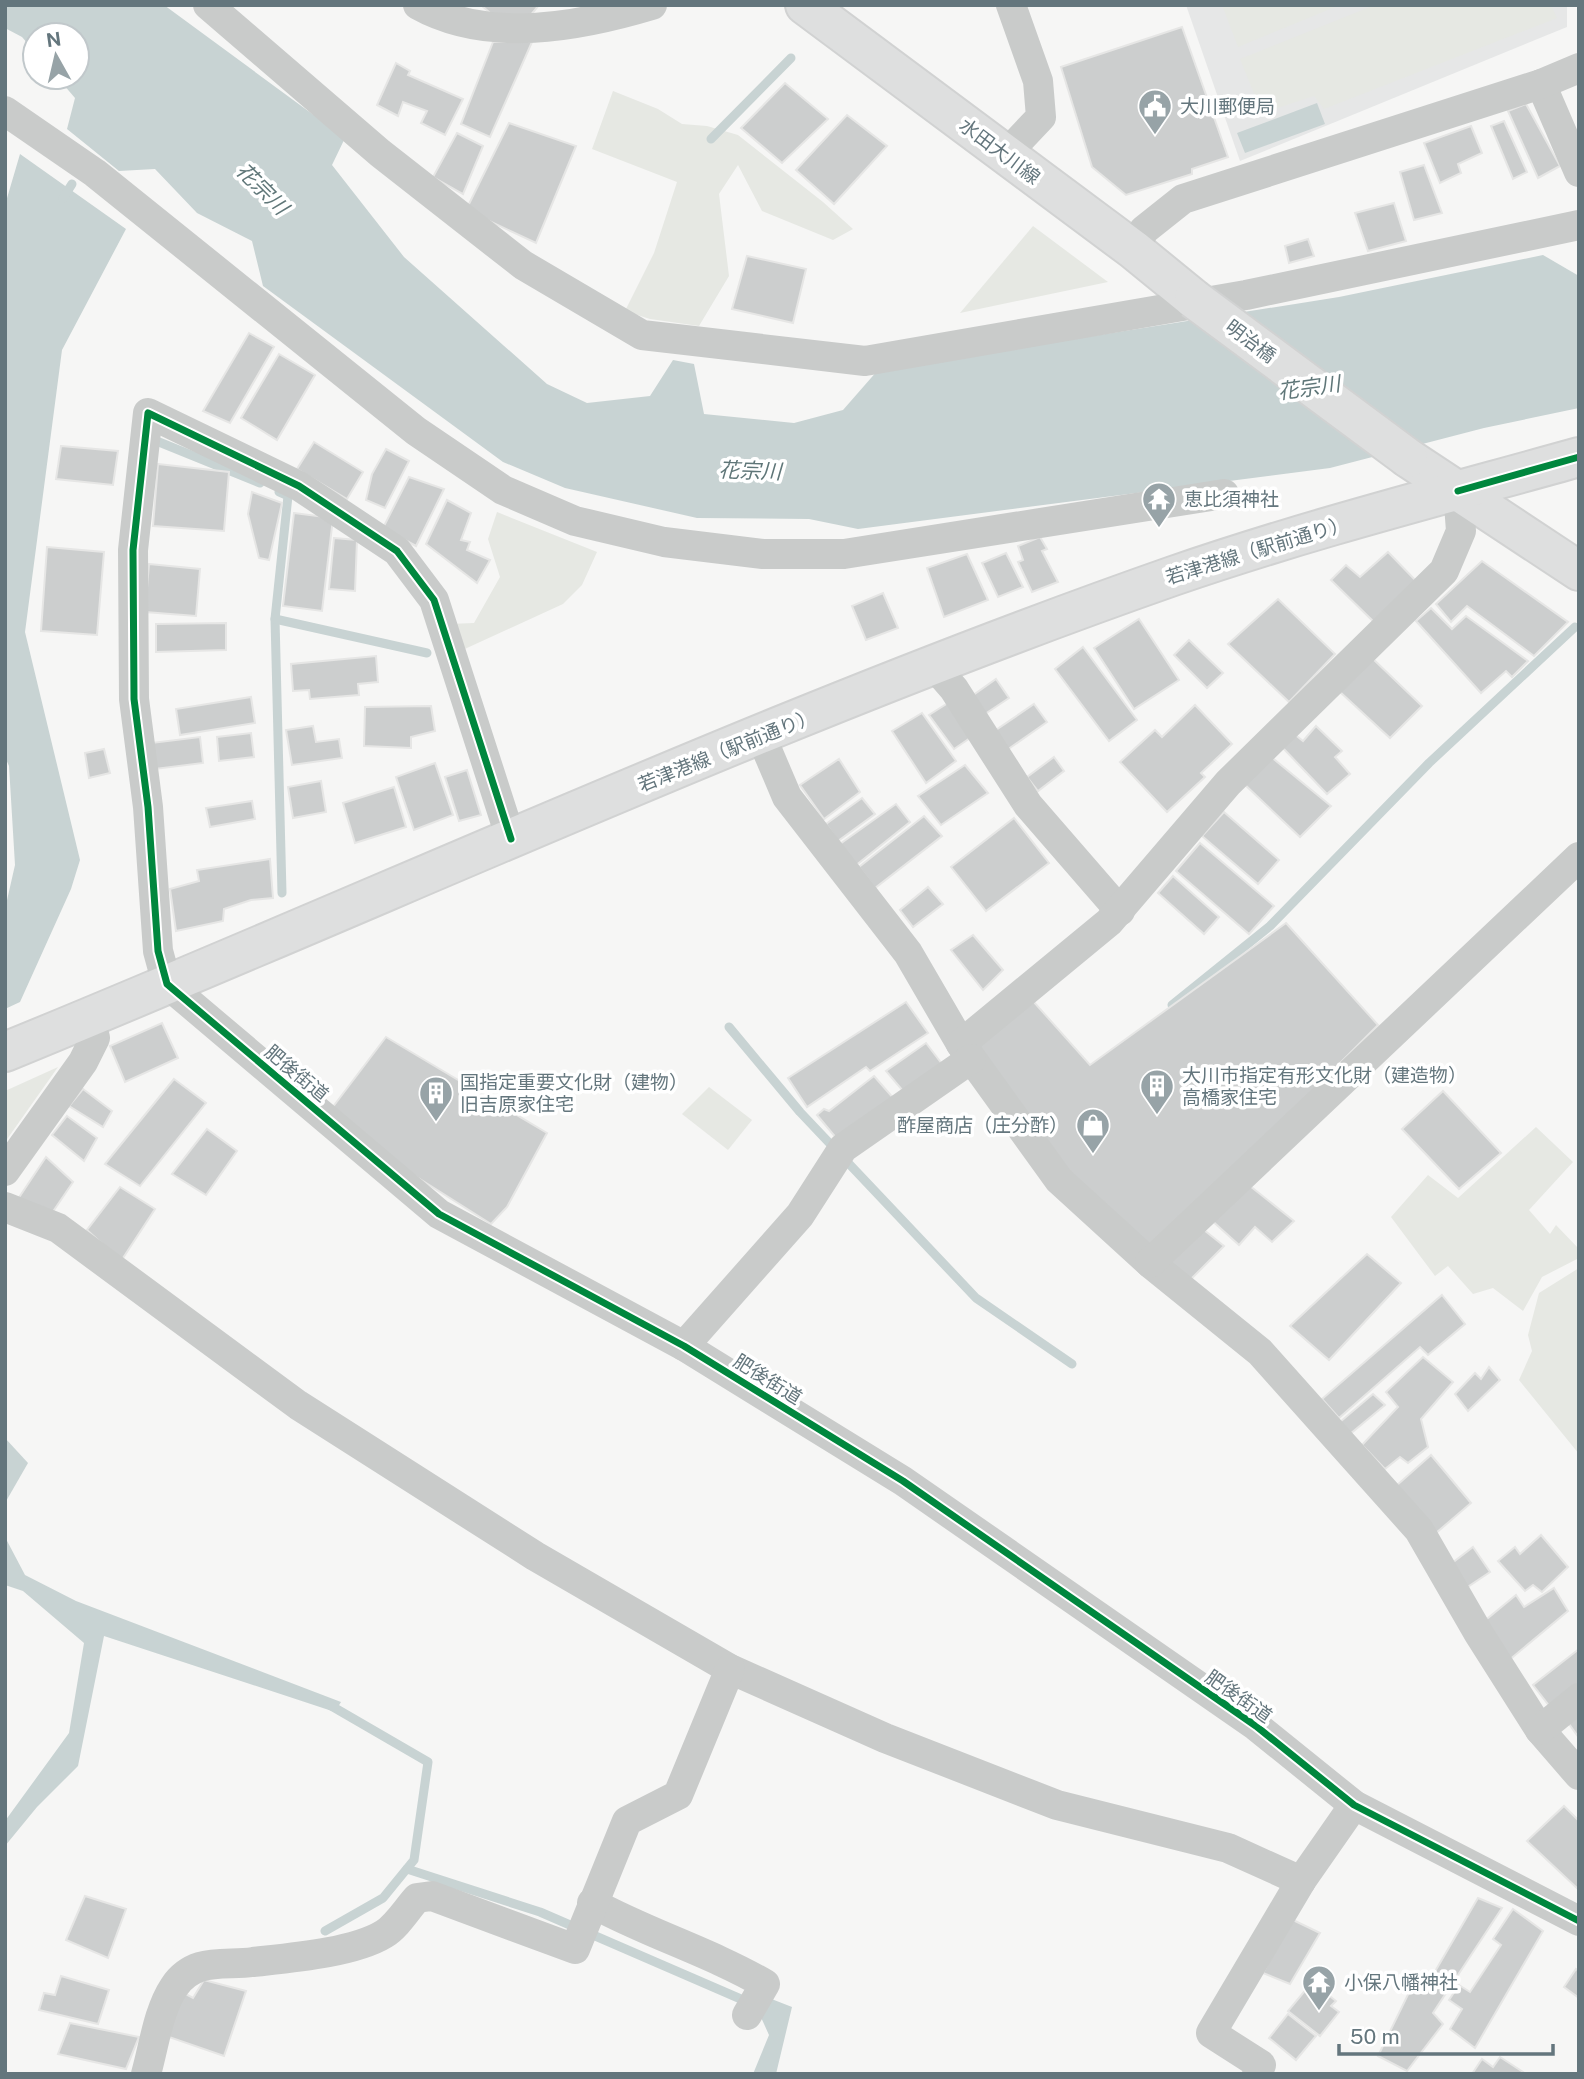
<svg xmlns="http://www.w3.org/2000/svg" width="1584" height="2079" font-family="'Public Sans','Noto Sans JP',sans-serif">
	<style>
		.built { fill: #e6e7e7 }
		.green { fill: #e6e8e3 }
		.water { fill: #c8d3d3 }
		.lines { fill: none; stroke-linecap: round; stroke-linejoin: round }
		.stream { stroke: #c8d3d3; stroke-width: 9 }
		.building { fill: #cccece; stroke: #e6e6e5; stroke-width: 2 }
		.major-casing { stroke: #d1d2d2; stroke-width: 42 }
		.minor { stroke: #c9cbca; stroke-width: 30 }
		.major { stroke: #dedfdf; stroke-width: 38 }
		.major-bridge-casing { stroke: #d1d2d2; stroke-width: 42; stroke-linecap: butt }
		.major-bridge { stroke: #dedfdf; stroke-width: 38 }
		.cycleway-casing { stroke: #fff; stroke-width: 11 }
		.cycleway { stroke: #00873e; stroke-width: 7 }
		.labels { text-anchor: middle; stroke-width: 7; stroke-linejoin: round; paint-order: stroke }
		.poi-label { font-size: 19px; fill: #64767d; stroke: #fff; text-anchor: start }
		.street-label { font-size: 19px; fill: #64767d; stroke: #fff }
		.water-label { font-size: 21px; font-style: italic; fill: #5f7678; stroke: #fff }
	</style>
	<rect width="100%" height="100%" fill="#f6f6f5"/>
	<path class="built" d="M1186,5H1567V27L1240,161Z"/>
	<g class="green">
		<path d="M1222,5H1340L1238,47Z"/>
		<path d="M1375,5H1551L1557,18L1324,109L1314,96L1262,113L1240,59Z"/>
		<path d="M613,91L658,109L682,124L707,126L738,135L823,202L853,229L833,240L762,211L738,165L719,194L729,276L699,326L650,319L625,311L654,253L677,182L592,149Z"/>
		<path d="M1033,226L1108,282L960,313Z"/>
		<path d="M497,512L597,552L582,585L563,604L456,653L449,624L474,623L500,577L488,539Z"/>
		<path d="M58,1067L5,1142V1091Z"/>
		<path d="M709,1087L752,1120L728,1150L682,1114Z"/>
		<path d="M1536,1127L1573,1162L1529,1210L1550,1234L1556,1225L1579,1249V1258L1542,1277L1523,1311L1493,1288L1473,1294L1448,1266L1435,1276L1391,1217L1428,1175L1458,1198Z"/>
		<path d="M1579,1268V1454L1519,1380L1532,1351L1528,1335L1539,1293Z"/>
	</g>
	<g class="water">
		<path d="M5,5H164L345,138L332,165L404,257L547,384L587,403L650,396L673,360L694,364L704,414L794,423L843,410L878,370L1339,297L1543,255L1579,276V408L1484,428L1330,468L858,529L809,519L697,518L565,488L503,462L263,286L252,241L197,213L155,169L119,171L67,129L75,98L57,77H77V35H35V52L22,37L5,28Z"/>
		<path d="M1317,103L1325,124L1245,153L1237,133Z"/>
		<path d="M20,154L126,229L62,350L25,632L80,860L71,889L20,1002L5,1009V909L15,865L9,766L5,757V205Z"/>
		<path d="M5,1438L28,1463L5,1503Z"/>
		<path d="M5,1537L25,1575L76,1601L341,1702L335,1712L104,1636L78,1766L37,1807L5,1846V1821L69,1733L84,1643L23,1591L5,1585Z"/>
		<path d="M769,1998L792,2007L776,2074H753L769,2035L759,2013Z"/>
	</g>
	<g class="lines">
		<g class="stream">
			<path d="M711,139L791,58"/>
			<path d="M63,198L72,184"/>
			<path d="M159,442L260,483"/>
			<path d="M279,492L288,496L275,619L282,893"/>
			<path d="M275,619L427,653"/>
			<path d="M1172,1005L1270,926L1429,763L1575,627"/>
			<path d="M729,1027L800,1112L976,1298L1072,1364"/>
			<path d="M407,1869L540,1912L750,2003"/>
			<path d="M325,1931L383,1898L414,1860L428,1762L328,1704"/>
		</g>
	</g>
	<g class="building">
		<path d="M481,5H539L526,21L497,19Z"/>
		<path d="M1182,27L1228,157L1192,169V174L1126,195L1092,167L1061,67Z"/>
		<path d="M493,42H532L490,137L461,124Z"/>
		<path d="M396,63L410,71L408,75L463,99L445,135L421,123L427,111L403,102L398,116L377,105Z"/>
		<path d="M785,83L828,119L782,163L741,128Z"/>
		<path d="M1526,104L1560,166L1538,178L1508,111Z"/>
		<path d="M847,115L887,146L834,204L796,170Z"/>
		<path d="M1504,121L1527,172L1513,179L1491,126Z"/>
		<path d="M509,123L576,146L536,243L466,210Z"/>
		<path d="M1471,126L1482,153L1458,164L1461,173L1440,183L1424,143Z"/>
		<path d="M457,133L483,146L463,194L433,177Z"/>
		<path d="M1424,165L1442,213L1414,220L1400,172Z"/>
		<path d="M1394,203L1406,241L1368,251L1355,213Z"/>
		<path d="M1308,239L1314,256L1289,263L1285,246Z"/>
		<path d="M747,256L806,269L793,323L732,309Z"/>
		<path d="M249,333L274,347L230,423L203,411Z"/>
		<path d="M279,354L315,375L277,440L241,418Z"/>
		<path d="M314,442L363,472L347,499L297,469Z"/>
		<path d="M61,446L118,451L113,485L56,479Z"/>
		<path d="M386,449L409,461L385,508L366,500L372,474Z"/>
		<path d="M158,464L229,472L224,531L153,526Z"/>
		<path d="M409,477L444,489L416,546L383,528Z"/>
		<path d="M252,492L282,503L269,560L259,558L248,514Z"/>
		<path d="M447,500L471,513L461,540L470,542L467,550L490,560L477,583L426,544Z"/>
		<path d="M294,513L333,518L322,611L283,606Z"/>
		<path d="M1040,537L1047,549L1042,551L1058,582L1032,592L1018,562L1023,560L1018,546Z"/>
		<path d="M334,538L357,540L355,591L329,589Z"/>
		<path d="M47,547L104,552L97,635L41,631Z"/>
		<path d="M1388,552L1419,584L1376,624L1331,580L1346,565L1360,577Z"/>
		<path d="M1006,553L1023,587L998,597L982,563Z"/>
		<path d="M967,554L988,600L944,617L927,568Z"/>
		<path d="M1482,561L1568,622L1534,656L1467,606L1451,622L1436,604Z"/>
		<path d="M149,564L200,569L196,616L145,612Z"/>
		<path d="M883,593L898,628L866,640L852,606Z"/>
		<path d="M1278,599L1335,654L1289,702L1228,644Z"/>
		<path d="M1431,608L1452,629L1466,616L1528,661L1512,677L1506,671L1481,693L1416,621Z"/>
		<path d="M1139,619L1179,680L1134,709L1094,648Z"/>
		<path d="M226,623V650L156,652V624Z"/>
		<path d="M1189,640L1223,673L1207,688L1174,655Z"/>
		<path d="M1083,647L1137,720L1109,741L1055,669Z"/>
		<path d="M376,656L378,682L358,684L359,695L310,699L309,690L293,691L291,664Z"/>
		<path d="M1372,658L1422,706L1390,738L1339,691Z"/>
		<path d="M996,679L1009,698L985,714L972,696Z"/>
		<path d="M251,697L255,723L180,735L176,709Z"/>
		<path d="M948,703L973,736L954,749L929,715Z"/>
		<path d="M1034,704L1047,722L1007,750L993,732Z"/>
		<path d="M1195,705L1232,744L1201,773L1205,777L1167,812L1120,762L1155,730L1162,737Z"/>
		<path d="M431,706L435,731L411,737V748L364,746L365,707Z"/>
		<path d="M922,713L956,761L926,783L892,731Z"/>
		<path d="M313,726L316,742L339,739L342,758L292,765L286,730Z"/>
		<path d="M1316,726L1342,751L1335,757L1350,774L1327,794L1281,746L1293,733L1303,741Z"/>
		<path d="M251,733L254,757L219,761L217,737Z"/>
		<path d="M200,737L203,763L155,769L151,743Z"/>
		<path d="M104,749L110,773L89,778L85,753Z"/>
		<path d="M1270,756L1331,806L1300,837L1242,782Z"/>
		<path d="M1054,757L1064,771L1038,791L1027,777Z"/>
		<path d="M839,759L860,792L824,819L800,785Z"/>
		<path d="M435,763L453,815L414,830L396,777Z"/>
		<path d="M965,765L988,793L941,825L918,796Z"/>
		<path d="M467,770L481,815L459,821L445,777Z"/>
		<path d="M321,781L326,812L293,818L288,787Z"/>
		<path d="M394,787L406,827L355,843L343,803Z"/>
		<path d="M862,798L875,814L838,841L826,824Z"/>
		<path d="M252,801L255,819L210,827L206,808Z"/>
		<path d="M896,804L910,822L855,866L840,844Z"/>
		<path d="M1224,812L1279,860L1258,884L1202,836Z"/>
		<path d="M924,816L942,836L875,888L859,867Z"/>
		<path d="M1014,818L1049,863L986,911L951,867Z"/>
		<path d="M1200,843L1274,906L1249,934L1176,871Z"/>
		<path d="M270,859L273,898L251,900L224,909L223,921L176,931L170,889L199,881L197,870Z"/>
		<path d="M1173,876L1219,917L1204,934L1158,893Z"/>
		<path d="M928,887L943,904L913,927L900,910Z"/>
		<path d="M1286,923L1378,1025L1154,1250L1064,1168L975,1042L1033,1001L1090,1065Z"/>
		<path d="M973,935L1003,970L983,990L951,950Z"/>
		<path d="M906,1002L928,1033L870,1071L866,1067L807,1107L788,1078Z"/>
		<path d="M162,1023L178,1058L125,1082L110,1046Z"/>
		<path d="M386,1037L547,1133L507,1207L491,1224L385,1157L329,1112Z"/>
		<path d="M926,1043L942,1064L903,1091L886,1071Z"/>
		<path d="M874,1076L895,1100L837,1139L817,1115L824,1109L829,1111Z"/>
		<path d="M174,1079L206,1103L140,1186L105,1164Z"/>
		<path d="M83,1089L112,1111L103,1127L69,1106Z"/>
		<path d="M1443,1091L1501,1153L1459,1189L1402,1129Z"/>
		<path d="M67,1116L97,1138L84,1161L52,1135Z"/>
		<path d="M207,1129L237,1151L206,1195L172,1174Z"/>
		<path d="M46,1157L73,1182L52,1213L18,1199Z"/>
		<path d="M1245,1182L1294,1221L1272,1242L1255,1227L1239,1245L1209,1218Z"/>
		<path d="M120,1187L155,1209L121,1261L87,1230Z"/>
		<path d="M1204,1230L1224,1246L1186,1284L1162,1261Z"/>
		<path d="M1367,1254L1401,1283L1329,1360L1290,1326Z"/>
		<path d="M1442,1295L1465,1324L1428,1355L1420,1347L1339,1418L1322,1399Z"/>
		<path d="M1423,1357L1453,1382L1421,1419L1428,1447L1408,1463L1400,1457L1385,1469L1362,1445L1398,1407L1386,1392Z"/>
		<path d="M1489,1367L1500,1380L1468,1411L1455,1394L1475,1373L1481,1379Z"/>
		<path d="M1373,1394L1385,1405L1350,1434L1340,1422Z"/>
		<path d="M1431,1455L1471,1503L1436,1533L1396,1486Z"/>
		<path d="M1541,1535L1568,1567L1542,1592L1533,1585L1525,1591L1498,1561L1515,1547L1520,1554Z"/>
		<path d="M1473,1547L1490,1572L1463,1590L1447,1567Z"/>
		<path d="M1554,1588L1568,1611L1508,1661L1482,1623L1516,1595L1524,1607Z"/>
		<path d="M1579,1649V1685L1551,1708L1533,1685Z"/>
		<path d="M1579,1712V1738L1567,1721Z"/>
		<path d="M1564,1806L1579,1821V1890L1527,1841Z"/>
		<path d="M85,1896L126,1909L108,1958L66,1940Z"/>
		<path d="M1478,1898L1502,1908L1433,2013L1443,2024L1407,2071L1378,2056L1419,1972L1430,1980Z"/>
		<path d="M1513,1909L1543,1931L1475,2048L1450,2029L1462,2009L1449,2000L1459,1985L1470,1992L1501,1945L1493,1939Z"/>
		<path d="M1291,1919L1320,1933L1290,1984L1263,1973Z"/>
		<path d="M1576,1969L1579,1971V1998L1564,1987Z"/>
		<path d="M61,1976L109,1990L98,2024L39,2010L44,1993L55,1995Z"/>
		<path d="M204,1980L246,1991L224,2056L166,2036L182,1992L193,1998Z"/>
		<path d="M1317,1986L1336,2001L1331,2006L1339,2012L1320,2036L1288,2011L1308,1987L1313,1992Z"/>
		<path d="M1288,2014L1316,2036L1296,2060L1269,2038Z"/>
		<path d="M70,2023L139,2037L126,2069L58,2054Z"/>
		<path d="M1500,2057L1526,2074H1472L1482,2059L1493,2067Z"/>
	</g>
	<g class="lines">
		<g class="major-casing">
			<g id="major">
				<path d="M805,5L1134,250L1194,299"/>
				<path d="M1408,458L1579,571"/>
				<path d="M5,1052C394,893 776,715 1173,576C1306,530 1443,495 1579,457"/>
			</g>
		</g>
		<g class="minor">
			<path d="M208,5L380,153L523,265L642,335L865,361L1246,295L1579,225"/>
			<path d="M418,5C488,44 579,27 652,5"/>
			<path d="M1541,84L1579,172"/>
			<path d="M5,111L95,173L416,431L503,490L575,521L664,542L763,554H844L1224,494"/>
			<path d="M1005,155L1041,117L1038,81L1011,5"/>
			<path d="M1134,250L1144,230L1183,199L1541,84L1579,68"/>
			<path d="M934,666L954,689L1028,805L1120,911"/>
			<path d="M761,736L787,797L908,953L961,1044L1059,1180L1150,1263L1260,1352L1419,1530L1479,1634L1540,1730L1579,1775"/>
			<path d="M511,839L434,600L397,551L299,486L148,413L133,550L134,699L148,807L158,951L167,984L439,1214L684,1346L903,1481L1256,1726L1354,1805L1579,1921"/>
			<path d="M961,1044L1109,922L1228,783L1444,571L1461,531L1458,491"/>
			<path d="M5,1171L83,1062L95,1038L90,1018"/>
			<path d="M5,1207L58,1228L298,1405L535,1556L730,1669L885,1738L1057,1805L1228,1848L1301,1881"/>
			<path d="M1150,1263L1579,857"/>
			<path d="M684,1346L800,1215L843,1148L971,1059"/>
			<path d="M1540,1730L1579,1698"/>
			<path d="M592,1903C649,1934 710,1952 765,1984L747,2015"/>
			<path d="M146,2074C154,2046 158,2011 174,1987C194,1957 224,1966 253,1962C289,1958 353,1953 384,1934C397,1926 407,1909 417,1898L432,1896L575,1949L627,1821L678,1795L730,1669"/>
			<path d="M1257,2074L1261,2065L1211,2033L1301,1881L1354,1805"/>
		</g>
		<use href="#major" class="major"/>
		<g class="major-bridge-casing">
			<path id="major-bridge" d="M1194,299L1408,458"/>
		</g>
		<use href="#major-bridge" class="major-bridge"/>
		<g class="cycleway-casing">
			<g id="cycleway">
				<path d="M1458,491L1579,457"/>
				<path d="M511,839L434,600L397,551L299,486L148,413L133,550L134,699L148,807L158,951L167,984L439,1214L684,1346L903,1481L1256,1726L1354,1805L1579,1921"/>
			</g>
		</g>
		<use href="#cycleway" class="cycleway"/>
	</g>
	<defs>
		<g id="civic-pin" transform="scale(1.75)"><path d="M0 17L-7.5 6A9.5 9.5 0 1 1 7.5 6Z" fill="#97a3a7" stroke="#fff"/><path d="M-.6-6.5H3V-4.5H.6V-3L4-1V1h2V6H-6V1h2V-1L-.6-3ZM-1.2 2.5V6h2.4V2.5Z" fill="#fff"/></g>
		<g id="temple-pin" transform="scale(1.75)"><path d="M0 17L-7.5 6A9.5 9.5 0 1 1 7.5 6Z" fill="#97a3a7" stroke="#fff"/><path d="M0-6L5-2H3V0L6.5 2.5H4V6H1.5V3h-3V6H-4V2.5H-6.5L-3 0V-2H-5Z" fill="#fff"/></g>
		<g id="building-pin" transform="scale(1.75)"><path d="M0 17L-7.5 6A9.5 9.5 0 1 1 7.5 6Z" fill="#97a3a7" stroke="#fff"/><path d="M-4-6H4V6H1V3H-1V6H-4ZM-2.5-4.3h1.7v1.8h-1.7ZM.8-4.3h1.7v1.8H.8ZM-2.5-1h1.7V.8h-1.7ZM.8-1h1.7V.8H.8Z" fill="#fff"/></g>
		<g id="shop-pin" transform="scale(1.75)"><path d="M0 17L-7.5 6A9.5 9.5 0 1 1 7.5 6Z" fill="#97a3a7" stroke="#fff"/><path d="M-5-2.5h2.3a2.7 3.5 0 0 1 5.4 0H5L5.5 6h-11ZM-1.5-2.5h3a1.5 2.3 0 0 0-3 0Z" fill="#fff"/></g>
	</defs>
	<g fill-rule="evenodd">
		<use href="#civic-pin" x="1155" y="106"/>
		<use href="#temple-pin" x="1159" y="499"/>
		<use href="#building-pin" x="1157" y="1086"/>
		<use href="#building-pin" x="436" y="1093"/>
		<use href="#shop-pin" x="1093" y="1125"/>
		<use href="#temple-pin" x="1319" y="1982"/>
	</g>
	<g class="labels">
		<g class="poi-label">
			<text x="1180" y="113">大川郵便局</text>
			<text x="1184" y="506">恵比須神社</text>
			<text x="1182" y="1082">大川市指定有形文化財（建造物）<tspan x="1182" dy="22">高橋家住宅</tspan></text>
			<text x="460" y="1089">国指定重要文化財（建物）<tspan x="460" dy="22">旧吉原家住宅</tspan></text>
			<text x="1068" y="1132" text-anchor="end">酢屋商店（庄分酢）</text>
			<text x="1344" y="1989">小保八幡神社</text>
		</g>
		<g class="street-label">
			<text transform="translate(1000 151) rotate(37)" y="7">水田大川線</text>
			<text transform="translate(1251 341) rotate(37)" y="7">明治橋</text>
			<text transform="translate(1257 550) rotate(-17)" y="7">若津港線（駅前通り）</text>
			<text transform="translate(727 750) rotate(-22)" y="7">若津港線（駅前通り）</text>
			<text transform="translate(297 1073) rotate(40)" y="7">肥後街道</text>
			<text transform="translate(768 1379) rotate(32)" y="7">肥後街道</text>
			<text transform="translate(1239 1696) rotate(35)" y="7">肥後街道</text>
		</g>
		<g class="water-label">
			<text transform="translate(262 189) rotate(45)" y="7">花宗川</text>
			<text transform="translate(1309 388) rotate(-8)" y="7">花宗川</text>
			<text transform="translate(750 471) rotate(2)" y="7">花宗川</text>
		</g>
	</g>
	<rect width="1584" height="2079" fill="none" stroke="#64767d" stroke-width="14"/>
	<g transform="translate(56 56) rotate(352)"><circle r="33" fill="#ffffff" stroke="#c1c8cb" stroke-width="2"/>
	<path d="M0-5L12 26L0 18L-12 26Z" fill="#97a3a7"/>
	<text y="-10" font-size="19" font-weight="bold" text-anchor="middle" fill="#64767d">N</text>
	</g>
	<path d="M1339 2044v10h214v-10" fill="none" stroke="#64767d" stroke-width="3.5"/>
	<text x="1350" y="2044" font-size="21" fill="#64767d" stroke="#ffffff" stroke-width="5" paint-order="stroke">50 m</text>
</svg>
